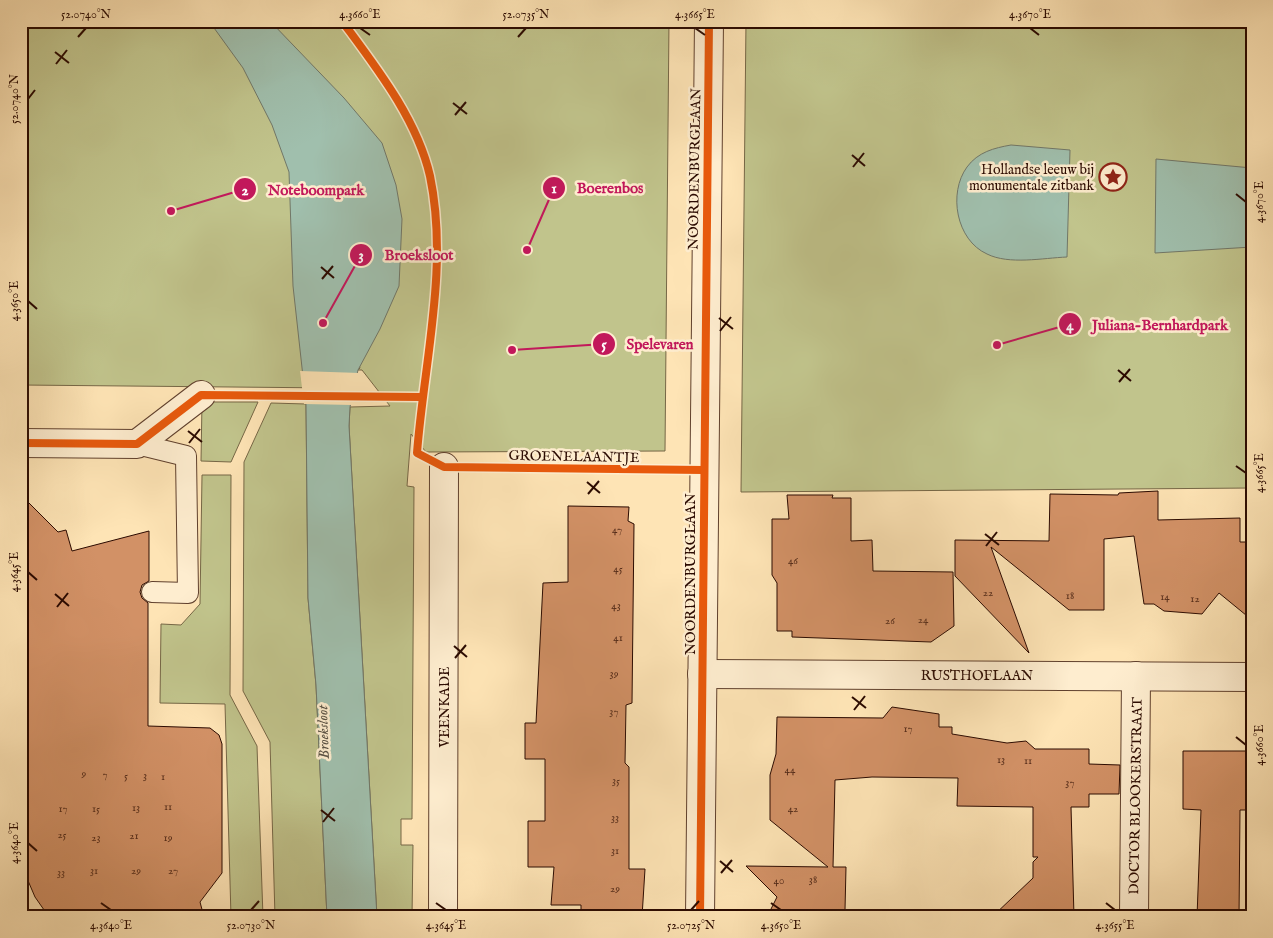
<svg xmlns="http://www.w3.org/2000/svg" width="1273" height="938" font-family="'IM FELL English',serif">
	<style>
		.green { fill: #c1c48c; stroke: #766746 }
		.water { fill: #a0bfad; stroke: #717768 }
		.pier { fill: #fee4b5 }
		.building { fill: #d29166; stroke: #2b0a00 }
		.lines { fill: none; stroke-linecap: round; stroke-linejoin: round }
		.service-casing { stroke: #60402d; stroke-width: 22 }
		.minor-casing { stroke: #60402d; stroke-width: 30 }
		.service { stroke: #feedcf; stroke-width: 20 }
		.minor { stroke: #feedcf; stroke-width: 28 }
		.cycleway-casing { stroke: #feedcf; stroke-width: 11 }
		.cycleway { stroke: #e8590c; stroke-width: 8 }
		.ticks { fill: none; stroke: #2b0a00; stroke-width: 2 }
		.labels { text-anchor: middle; stroke-width: 5; stroke-linejoin: round; paint-order: stroke }
		.number-label { font-size: 11px; fill: #552c1a }
		.street-label { font-size: 14px; fill: #2b0a00; stroke: #feedcf }
		.poi-label { font-size: 14px; fill: #2b0a00; stroke: #feedcf; text-anchor: end }
		.water-label { font-size: 15px; font-style: italic; fill: #5a5245; stroke: #feedcf }
		.leader { fill: none; stroke: #c2185b; stroke-width: 2 }
		.callout-dot { fill: #c2185b; stroke: #feedcf; stroke-width: 2 }
		.mark-label { font-size: 15px; text-anchor: middle; font-weight: bold; fill: #fff }
		.callout-label { font-size: 15px; text-anchor: middle; font-weight: bold; fill: #c2185b; stroke: #feedcf; stroke-width: 5; stroke-linejoin: round; paint-order: stroke }
		.neatline { fill: none; stroke: #2b0a00; stroke-width: 2 }
		.ticks-label { font-size: 12px; text-anchor: middle; fill: #2b0a00 }
	</style>
	<rect width="100%" height="100%" fill="#fee4b5"/>
	<filter id="stains"><feTurbulence type="fractalNoise" baseFrequency=".004" numOctaves="4"/><feColorMatrix values="0 0 0 0 .2 0 0 0 0 .09 0 0 0 0 .02 0 0 0 .5 -.17"/></filter>
	<radialGradient id="worn" r=".72"><stop offset=".6" stop-color="#630" stop-opacity="0"/><stop offset="1" stop-color="#630" stop-opacity=".3"/></radialGradient>
	<g class="green">
		<path d="M21,21H238L310,140L335,388L21,385Z"/>
		<path d="M262,21H669L665,451L426,452L411,434L407,486L414,487L412,819H401V845H413L412,917H377L349,426L350,407L390,406L362,370H358L360,368Z"/>
		<path d="M746,21H1252V488L741,492Z"/>
		<path d="M202,402H258L231,462L201,461Z"/>
		<path d="M271,403L306,404L308,598L316,685L327,917H275L270,742L243,691L244,462Z"/>
		<path d="M202,475H231L230,695L257,746L263,917H231L225,704L160,703L161,624L181,625L200,604Z"/>
	</g>
	<g class="water">
		<path d="M209,21H270L344,98L382,143L396,185L402,219L399,286L380,329L358,370L350,407L349,426L377,917H327L316,685L308,598L306,404L293,286L289,172L272,125L243,68Z"/>
		<path d="M1011,145L1070,150L1067,257C1043,258 1009,265 987,254C956,240 948,193 967,167C978,152 994,148 1011,145Z"/>
		<path d="M1156,159L1252,168V247L1155,253Z"/>
	</g>
	<path class="pier" d="M300,371L360,373L353,405L304,404Z"/>
	<g class="building">
		<path d="M1158,491V520L1240,518V542H1252V620L1219,593L1202,614L1164,611L1154,604H1144L1134,536L1104,539V610H1069L991,547L1029,653L955,576V540L1049,541L1050,494L1118,495L1119,493Z"/>
		<path d="M21,495L58,532L66,530L72,551L149,531V581L142,585L140,592L142,598L148,603V726L210,728L219,735L222,744V873L200,902L204,917H49L35,897L26,876V762H21Z"/>
		<path d="M787,495H833L832,498H851V541L872,540L873,571L953,572L954,626L931,642L792,637V631H777V583L772,575V519H789Z"/>
		<path d="M568,506L629,507L628,521L634,524L632,703L626,705L625,763L629,767V869H645L642,917H581V905H551L554,867H528V821H545V759H525V723H536L543,583L568,582Z"/>
		<path d="M892,707L939,714V727H952V734L1007,743L1026,741L1035,749H1089V764L1120,765L1119,794H1089V807H1071L1074,917H992L1033,878V862L1038,857H1033V807L957,806L958,778L872,777L835,780L833,867H846L845,910H833V917H767L777,897L746,866L828,867L770,820V775L776,754L777,717L883,718Z"/>
		<path d="M1183,751H1252V810H1240L1239,917H1197L1201,810L1183,809Z"/>
	</g>
	<g class="lines">
		<g class="service-casing">
			<path id="service" d="M137,444L186,456L188,593L152,592"/>
		</g>
		<g class="minor-casing">
			<g id="minor">
				<path d="M21,443L137,444L201,395"/>
				<path d="M702,674L1252,677"/>
				<path d="M443,917L444,467"/>
				<path d="M700,917L709,21"/>
				<path d="M1134,917L1136,676"/>
			</g>
		</g>
		<use href="#service" class="service"/>
		<use href="#minor" class="minor"/>
		<g class="cycleway-casing">
			<g id="cycleway">
				<path d="M342,21C376,67 417,119 430,176C449,267 424,362 417,453L444,467L703,470"/>
				<path d="M21,443L137,444L201,395L421,397"/>
				<path d="M700,917L709,21"/>
			</g>
		</g>
		<use href="#cycleway" class="cycleway"/>
	</g>
	<path class="ticks" d="M360,28L370,35M695,28L705,35M1030,28L1039,35M78,37L86,28M518,37L526,28M55,52L69,63M56,64L67,50M28,99L35,90M453,103L467,114M455,115L466,102M852,155L865,166M853,167L864,153M1236,194L1246,202M321,267L334,278M322,279L333,266M28,301L37,309M719,318L733,329M720,331L731,317M1118,370L1131,381M1119,382L1130,369M188,431L202,442M189,443L200,429M1236,466L1246,473M587,482L600,493M588,494L599,481M985,534L999,545M986,546L997,532M28,572L37,580M55,594L69,606M57,607L68,593M454,646L467,657M455,658L466,645M852,697L866,708M854,710L865,696M1236,737L1246,745M321,810L335,821M323,822L334,808M28,843L37,851M720,861L733,872M721,873L732,860M101,903L111,910M436,903L446,910M771,903L781,910M1106,903L1115,910M251,910L259,901M691,910L699,901"/>
	<defs>
		<g id="sight-ring" transform="scale(1.4375)"><circle r="9.5" fill="#feedcf" stroke="#8f2418" stroke-width="1.5"/><path d="M0-6L1.8-2.2L6-1.7L2.9 1.2L3.7 5.4L0 3.3L-3.7 5.4L-2.9 1.2L-6-1.7L-1.8-2.2Z" fill="#8f2418"/></g>
	</defs>
	<g fill-rule="evenodd">
		<use href="#sight-ring" x="1113" y="177"/>
	</g>
	<g class="labels">
		<g class="number-label">
			<text x="617" y="533">47</text>
			<text x="793" y="564">46</text>
			<text x="618" y="572">45</text>
			<text x="988" y="596">22</text>
			<text x="1070" y="599">18</text>
			<text x="1165" y="600">14</text>
			<text x="1195" y="602">12</text>
			<text x="616" y="609">43</text>
			<text x="923" y="623">24</text>
			<text x="890" y="624">26</text>
			<text x="618" y="641">41</text>
			<text x="614" y="677">39</text>
			<text x="614" y="715">37</text>
			<text x="908" y="732">17</text>
			<text x="1001" y="763">13</text>
			<text x="1028" y="764">11</text>
			<text x="790" y="773">44</text>
			<text x="84" y="777">9</text>
			<text x="105" y="778">7</text>
			<text x="126" y="779">5</text>
			<text x="145" y="779">3</text>
			<text x="163" y="780">1</text>
			<text x="616" y="784">35</text>
			<text x="1070" y="786">37</text>
			<text x="168" y="810">11</text>
			<text x="136" y="811">13</text>
			<text x="63" y="812">17</text>
			<text x="96" y="812">15</text>
			<text x="793" y="812">42</text>
			<text x="615" y="821">33</text>
			<text x="62" y="838">25</text>
			<text x="134" y="839">21</text>
			<text x="96" y="841">23</text>
			<text x="168" y="841">19</text>
			<text x="615" y="854">31</text>
			<text x="94" y="874">31</text>
			<text x="136" y="874">29</text>
			<text x="173" y="874">27</text>
			<text x="61" y="876">33</text>
			<text x="813" y="883">38</text>
			<text x="779" y="884">40</text>
			<text x="615" y="892">29</text>
		</g>
		<g class="street-label">
			<text transform="translate(694 169) rotate(-89)" y="5">NOORDENBURGLAAN</text>
			<text transform="translate(574 456) rotate(1)" y="5">GROENELAANTJE</text>
			<text transform="translate(690 574) rotate(-90)" y="5">NOORDENBURGLAAN</text>
			<text x="977" y="680">RUSTHOFLAAN</text>
			<text transform="translate(444 707) rotate(-90)" y="5">VEENKADE</text>
			<text transform="translate(1135 796) rotate(-89)" y="5">DOCTOR BLOOKERSTRAAT</text>
		</g>
		<g class="poi-label">
			<text x="1094" y="174">Hollandse leeuw bij<tspan x="1094" dy="16">monumentale zitbank</tspan></text>
		</g>
		<g class="water-label">
			<text transform="translate(323 732) rotate(-92)" y="5">Broeksloot</text>
		</g>
	</g>
	<path class="leader" d="M527 250L554 188M171 211L245 189M323 323L361 255M997 345L1070 324M512 350L604 344"/>
	<g class="callout-dot">
		<circle cx="527" cy="250" r="5"/>
		<circle cx="171" cy="211" r="5"/>
		<circle cx="323" cy="323" r="5"/>
		<circle cx="997" cy="345" r="5"/>
		<circle cx="512" cy="350" r="5"/>
		<circle cx="554" cy="188" r="12"/>
		<circle cx="245" cy="189" r="12"/>
		<circle cx="361" cy="255" r="12"/>
		<circle cx="1070" cy="324" r="12"/>
		<circle cx="604" cy="344" r="12"/>
	</g>
	<g class="mark-label">
		<text x="554" y="193">1</text>
		<text x="245" y="195">2</text>
		<text x="361" y="260">3</text>
		<text x="1070" y="330">4</text>
		<text x="604" y="349">5</text>
	</g>
	<g class="callout-label">
		<text x="610" y="193">Boerenbos</text>
		<text x="316" y="195">Noteboompark</text>
		<text x="419" y="260">Broeksloot</text>
		<text x="1160" y="330">Juliana-Bernhardpark</text>
		<text x="660" y="349">Spelevaren</text>
	</g>
	<rect width="1273" height="938" fill="none" stroke="#fee4b5" stroke-width="55"/>
	<rect x="28" y="28" width="1218" height="882" class="neatline"/>
	<g class="ticks-label">
		<text x="86" y="18">52.0740°N</text>
		<text x="360" y="18">4.3660°E</text>
		<text x="526" y="18">52.0735°N</text>
		<text x="695" y="18">4.3665°E</text>
		<text x="1030" y="18">4.3670°E</text>
		<text transform="translate(14 99) rotate(-90)" y="4">52.0740°N</text>
		<text transform="translate(1259 202) rotate(-90)" y="4">4.3670°E</text>
		<text transform="translate(14 301) rotate(-90)" y="4">4.3650°E</text>
		<text transform="translate(1259 473) rotate(-90)" y="4">4.3665°E</text>
		<text transform="translate(14 572) rotate(-90)" y="4">4.3645°E</text>
		<text transform="translate(1259 745) rotate(-90)" y="4">4.3660°E</text>
		<text transform="translate(14 843) rotate(-90)" y="4">4.3640°E</text>
		<text x="111" y="929">4.3640°E</text>
		<text x="251" y="929">52.0730°N</text>
		<text x="446" y="929">4.3645°E</text>
		<text x="691" y="929">52.0725°N</text>
		<text x="781" y="929">4.3650°E</text>
		<text x="1115" y="929">4.3655°E</text>
	</g>
	<rect width="100%" height="100%" filter="url(#stains)"/>
	<rect width="100%" height="100%" fill="url(#worn)"/>
</svg>
